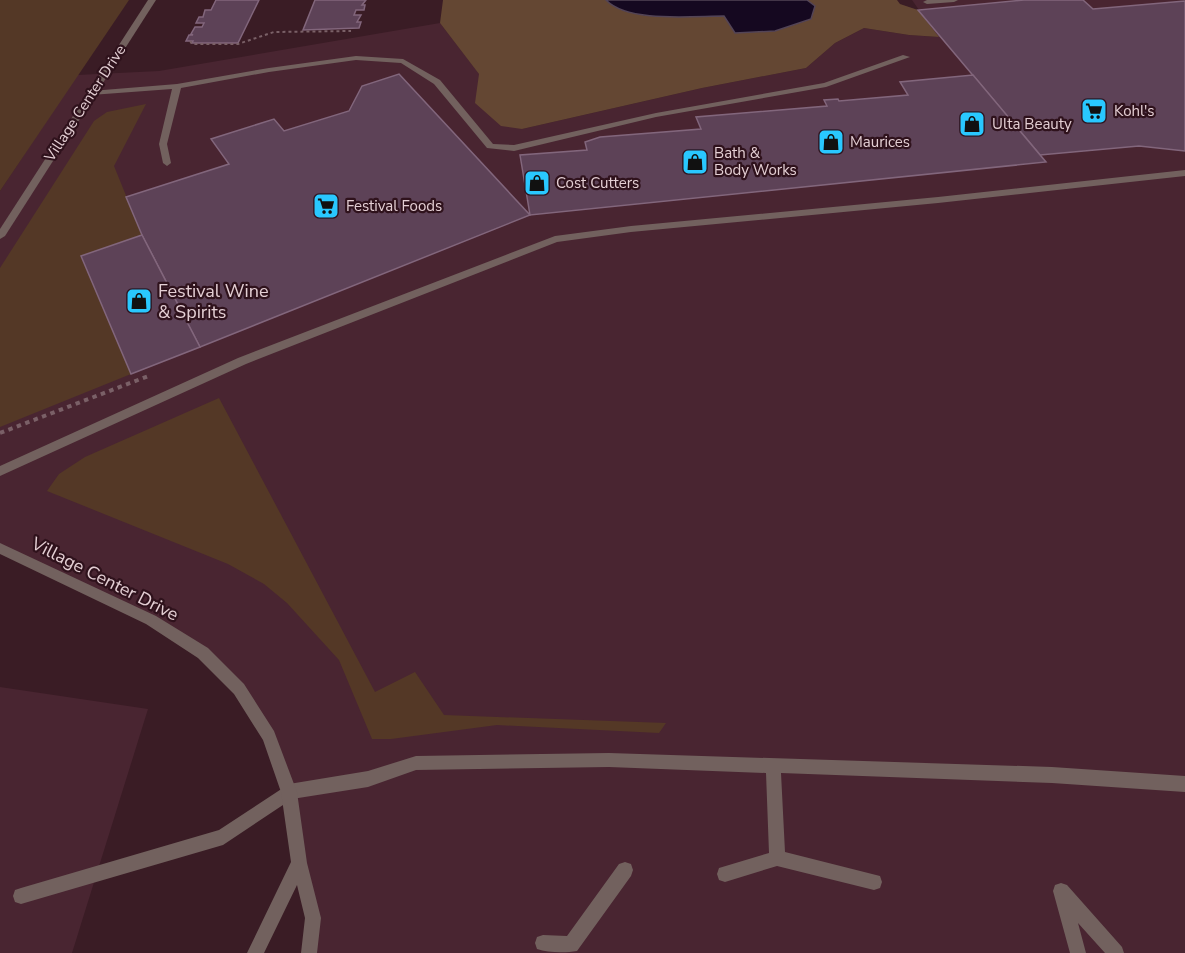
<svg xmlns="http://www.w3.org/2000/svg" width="1185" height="953" font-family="'Nunito Sans',sans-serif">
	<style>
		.built { fill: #492531 }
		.green { fill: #543826 }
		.forest { fill: #644733 }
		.water { fill: #150820; stroke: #534456; stroke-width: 1.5 }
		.building { fill: #5d4257; stroke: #82667c; stroke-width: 1.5 }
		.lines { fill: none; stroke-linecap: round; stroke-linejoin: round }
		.path-far1 { stroke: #7a6067; stroke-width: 2; stroke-dasharray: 3 3; stroke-linecap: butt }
		.path { stroke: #7a6067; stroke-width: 4; stroke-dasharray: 4.5 4.5; stroke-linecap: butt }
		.service { fill: #72615e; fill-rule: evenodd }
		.minor { fill: #72615e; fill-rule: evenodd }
		.labels { text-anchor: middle; stroke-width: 4.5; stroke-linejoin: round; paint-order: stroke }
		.far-street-label { font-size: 15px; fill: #e4cfd4; stroke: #2f121c }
		.far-poi-label { font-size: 15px; fill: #e4cfd4; stroke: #2f121c; text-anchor: start }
		.poi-label { font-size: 18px; fill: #e4cfd4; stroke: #2f121c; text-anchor: start }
		.street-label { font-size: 18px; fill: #e4cfd4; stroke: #2f121c }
	</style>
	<rect width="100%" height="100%" fill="#3a1c25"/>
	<g class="built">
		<path d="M912,0H1185V953H309L313,918L269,736L203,653L0,548V191L77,75L159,71L440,23L522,129L702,88L806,68L835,43L864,28L909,35L938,37Z"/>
		<path d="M0,687L148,709L72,953H0Z"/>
	</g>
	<g class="green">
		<path d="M0,0H129L0,191Z"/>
		<path d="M146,104L114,166L142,235L82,256L131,374L0,427V268L94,121L107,112Z"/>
		<path d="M219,398L375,692L415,672L444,715L666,723L659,733L497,725L391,739H372L339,660L287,603L264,584L228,564L47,491L59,474L85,457Z"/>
	</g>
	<path class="forest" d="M443,0H897L900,4L918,10L939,37L909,35L864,28L835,43L806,68L702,88L522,129L501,126L475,103L479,74L440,23Z"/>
	<path class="water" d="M606,0H807L815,6L811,19L775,31L735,33L724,16C692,16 628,23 606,0Z"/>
	<g class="building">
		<path d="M216,0H259L238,43H192L193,41H186L189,35H193L191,34L195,27H202L204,23H196L199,17H203L205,10H211Z"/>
		<path d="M315,0H366L362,5H365L364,10H356L354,15H361L357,22H361L359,28L303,30Z"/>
		<path d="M1024,0H1083L1093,9L1185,1V151L1139,146L1040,155L918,10Z"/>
		<path d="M399,74L530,215L200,347L142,235L126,197L229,164L211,139L274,119L284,131L349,111L362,86Z"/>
		<path d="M973,75L1046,162L530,215L520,155L587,150L585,142L600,137L701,129L696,117L827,106L824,100L838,99L839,101L908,95L900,82Z"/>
		<path d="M142,235L200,347L131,374L81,256Z"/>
	</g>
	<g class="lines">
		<path class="path-far1" d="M190,41L192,44H238L274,32L351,31"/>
		<path class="path" d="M0,433L151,375"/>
		<g class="service">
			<path d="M927,0H958L954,2L927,4L923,2Z"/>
			<path d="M903,55L910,57L826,87L656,117L514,151L487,148L434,84L401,63L356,60L269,72L181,88L167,144L171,163L167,166L163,163L159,144L172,89L91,95L87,93L91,91L177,84L269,68L356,56L403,59L440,80L493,144L514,145L656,113L824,83Z"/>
			<path d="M1185,170V176L938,203L631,232L557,242L246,364L0,476V466L238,358L555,236L631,226L938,197Z"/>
			<path d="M609,753L1052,767L1185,776V792L1052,783L781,773L785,852L880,876L882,882L880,888L874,890L777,866L725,882L719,880L717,874L719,868L769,853L766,773L609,767L416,770L368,787L292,799L223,845L21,904L15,902L13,896L15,890L21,888L219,830L289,784L368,771L416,756Z"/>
			<path d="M625,862L631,864L633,870L631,876L577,951C566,953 548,953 537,949L535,943L537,937L543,935L567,936L619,864Z"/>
			<path d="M1061,883L1067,885L1122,947L1124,953H1105L1078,923L1086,953H1070L1053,891L1055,885Z"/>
		</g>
		<g class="minor">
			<path d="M148,0H156L5,236L0,239V229Z"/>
			<path d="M0,543L156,616L208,648L244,684L274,731L297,792L307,863L321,918L317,953H301L305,918L297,885L264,953H247L291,862L281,792L263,740L234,694L198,658L146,624L0,554Z"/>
		</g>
	</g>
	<defs>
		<g id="supermarket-square" transform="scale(1.35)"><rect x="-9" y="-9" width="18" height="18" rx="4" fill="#29c8ff" stroke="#2f121c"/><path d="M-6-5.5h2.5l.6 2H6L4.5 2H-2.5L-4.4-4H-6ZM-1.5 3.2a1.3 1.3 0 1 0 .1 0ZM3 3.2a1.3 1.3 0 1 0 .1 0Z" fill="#111"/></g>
		<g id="shop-square" transform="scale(1.35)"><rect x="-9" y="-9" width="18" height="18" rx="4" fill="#29c8ff" stroke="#2f121c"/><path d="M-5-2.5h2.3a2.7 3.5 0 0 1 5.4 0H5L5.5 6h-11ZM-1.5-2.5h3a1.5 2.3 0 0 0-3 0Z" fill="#111"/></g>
	</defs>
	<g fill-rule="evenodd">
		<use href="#supermarket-square" x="1094" y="111"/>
		<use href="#shop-square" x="972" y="124"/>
		<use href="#shop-square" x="831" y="142"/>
		<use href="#shop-square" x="695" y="162"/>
		<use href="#shop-square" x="537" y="183"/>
		<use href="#supermarket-square" x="326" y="206"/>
		<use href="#shop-square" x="139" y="301"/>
	</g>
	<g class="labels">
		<g class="far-street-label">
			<text transform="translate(85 103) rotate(-57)" y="5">Village Center Drive</text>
		</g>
		<g class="far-poi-label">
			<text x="1114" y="116">Kohl's</text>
			<text x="992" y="129">Ulta Beauty</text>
			<text x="850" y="147">Maurices</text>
			<text x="714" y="158">Bath &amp;<tspan x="714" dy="17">Body Works</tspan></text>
			<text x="556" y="188">Cost Cutters</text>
			<text x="346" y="211">Festival Foods</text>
		</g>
		<g class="poi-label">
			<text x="158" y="297">Festival Wine<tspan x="158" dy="21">&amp; Spirits</tspan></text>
		</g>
		<g class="street-label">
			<text transform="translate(105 579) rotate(27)" y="6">Village Center Drive</text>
		</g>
	</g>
</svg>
